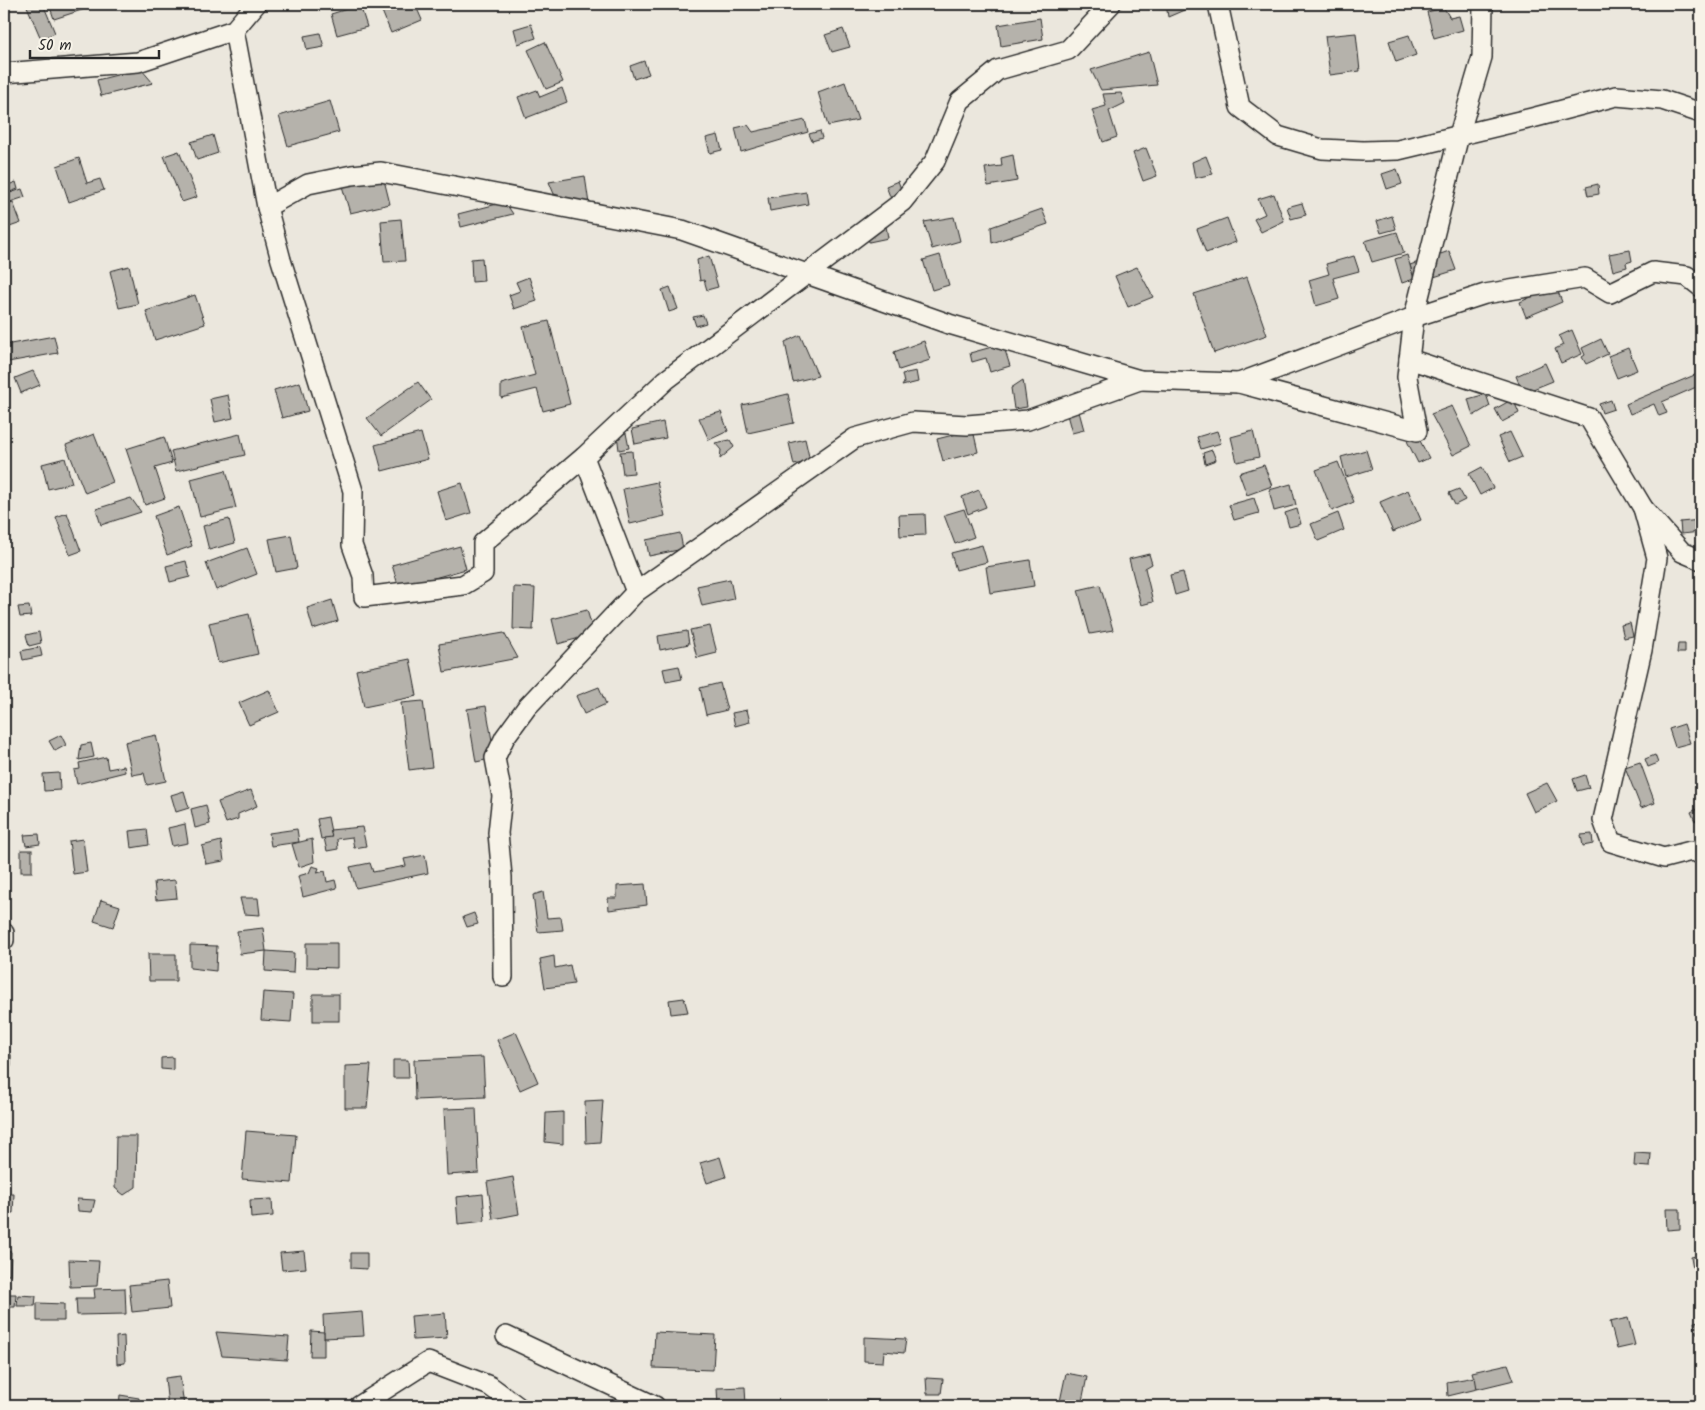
<svg xmlns="http://www.w3.org/2000/svg" width="1705" height="1410" font-family="Kalam,sans-serif">
	<style>
		.building { fill: #b5b2ab; stroke: #2b2b2b }
		.lines { fill: none; stroke-linecap: round; stroke-linejoin: round }
		.minor-casing { stroke: #2b2b2b; stroke-width: 22 }
		.minor { stroke: #f7f3e8; stroke-width: 19 }
	</style>
	<rect width="100%" height="100%" fill="#ebe7dd"/>
	<filter id="ink" filterUnits="userSpaceOnUse"><feTurbulence type="fractalNoise" baseFrequency=".02" numOctaves="2"/><feDisplacementMap in="SourceGraphic" scale="10" xChannelSelector="R" yChannelSelector="G"/><feConvolveMatrix kernelMatrix="1 2 1 2 8 2 1 2 1" color-interpolation-filters="sRGB"/></filter>
	<g filter="url(#ink)">
		<g class="building">
			<path d="M26,4H43L55,33L41,39Z"/>
			<path d="M49,4H94V6L54,19Z"/>
			<path d="M379,4H415L422,20L391,33Z"/>
			<path d="M989,4H1016L992,11Z"/>
			<path d="M1166,4H1198L1168,17Z"/>
			<path d="M360,5L367,27L337,35L331,14Z"/>
			<path d="M1444,8L1450,18L1459,16L1463,30L1434,38L1427,12Z"/>
			<path d="M1040,18L1043,39L1001,46L998,25Z"/>
			<path d="M531,24L536,38L518,44L514,29Z"/>
			<path d="M843,29L850,47L832,52L825,35Z"/>
			<path d="M320,33L324,47L307,50L304,36Z"/>
			<path d="M1356,33L1360,71L1330,75L1325,36Z"/>
			<path d="M1409,35L1416,55L1396,62L1389,41Z"/>
			<path d="M545,42L563,82L546,89L528,50Z"/>
			<path d="M1149,52L1157,85L1101,90L1091,70Z"/>
			<path d="M644,61L649,74L634,79L630,66Z"/>
			<path d="M141,69L153,83L101,96L97,80Z"/>
			<path d="M845,82L858,120L828,126L818,92Z"/>
			<path d="M562,88L567,102L526,118L518,97L537,90L540,97Z"/>
			<path d="M1121,93L1125,103L1109,111L1117,137L1103,142L1092,110L1106,106L1103,94Z"/>
			<path d="M330,101L339,132L288,146L279,116Z"/>
			<path d="M805,120L808,132L741,152L735,128L748,125L753,132Z"/>
			<path d="M820,131L822,138L812,141L809,134Z"/>
			<path d="M213,135L218,153L197,160L191,142Z"/>
			<path d="M718,135L722,150L710,153L706,138Z"/>
			<path d="M1146,148L1157,176L1143,181L1133,153Z"/>
			<path d="M179,151L197,197L182,202L164,156Z"/>
			<path d="M1013,155L1017,181L988,186L985,168L1002,166L1001,158Z"/>
			<path d="M1206,156L1213,174L1195,178L1192,162Z"/>
			<path d="M79,158L87,183L100,179L104,190L69,202L57,166Z"/>
			<path d="M1397,169L1402,184L1387,189L1382,174Z"/>
			<path d="M383,176L390,204L350,213L342,186Z"/>
			<path d="M585,176L589,204L554,194L549,182Z"/>
			<path d="M898,181L903,194L891,199L886,186Z"/>
			<path d="M16,182L18,189L10,192L8,185Z"/>
			<path d="M1598,184L1599,194L1588,196L1586,187Z"/>
			<path d="M22,189L25,197L4,204V195Z"/>
			<path d="M806,192L808,204L770,211L768,198Z"/>
			<path d="M1274,194L1284,221L1261,232L1254,219L1265,214L1258,199Z"/>
			<path d="M13,202L21,223L4,229V205Z"/>
			<path d="M505,202L513,214L461,227L458,214Z"/>
			<path d="M1302,203L1306,215L1291,219L1287,207Z"/>
			<path d="M1042,209L1048,224L992,243L991,227Z"/>
			<path d="M1392,216L1396,229L1381,233L1377,221Z"/>
			<path d="M954,217L960,241L932,249L924,222Z"/>
			<path d="M1227,218L1236,242L1206,253L1197,229Z"/>
			<path d="M401,219L405,261L384,262L381,221Z"/>
			<path d="M886,226L888,238L869,242L866,230Z"/>
			<path d="M1397,232L1404,253L1372,262L1365,241Z"/>
			<path d="M1630,250L1632,261L1626,263L1627,267L1613,271L1609,254Z"/>
			<path d="M1449,251L1456,270L1415,283L1410,265Z"/>
			<path d="M940,255L949,285L932,290L923,260Z"/>
			<path d="M1407,255L1414,279L1402,283L1395,259Z"/>
			<path d="M709,256L718,287L707,290L704,280L700,281L697,260Z"/>
			<path d="M1354,256L1359,271L1333,278L1339,299L1316,306L1309,280L1329,274L1326,264Z"/>
			<path d="M482,258L484,281L472,282L471,259Z"/>
			<path d="M129,266L138,304L119,308L110,271Z"/>
			<path d="M1137,267L1153,297L1128,307L1115,276Z"/>
			<path d="M529,277L537,301L514,309L509,295L520,291L516,282Z"/>
			<path d="M1247,277L1267,335L1214,353L1194,294Z"/>
			<path d="M1556,286L1562,302L1526,317L1520,302Z"/>
			<path d="M670,287L678,309L669,312L662,290Z"/>
			<path d="M195,295L205,324L155,340L146,311Z"/>
			<path d="M703,315L706,323L696,326L693,317Z"/>
			<path d="M549,321L570,404L543,411L537,389L501,398V384L535,375L523,327Z"/>
			<path d="M1572,330L1582,354L1561,363L1555,349L1563,345L1559,336Z"/>
			<path d="M800,335L818,376L793,382L785,342Z"/>
			<path d="M54,336L58,353L8,362L5,345Z"/>
			<path d="M1601,339L1608,354L1586,364L1582,357L1585,355L1582,348Z"/>
			<path d="M924,341L930,360L899,370L894,352Z"/>
			<path d="M1003,344L1010,366L990,372L986,358L972,362L970,353Z"/>
			<path d="M1628,348L1637,370L1617,378L1608,356Z"/>
			<path d="M1545,363L1553,381L1523,393L1516,376Z"/>
			<path d="M33,371L40,385L21,393L15,378Z"/>
			<path d="M916,371L918,382L902,386L904,383L902,374Z"/>
			<path d="M1697,374L1701,385L1662,402L1667,413L1659,416L1654,404L1630,414L1626,404Z"/>
			<path d="M1023,380L1027,407L1014,409L1011,388Z"/>
			<path d="M300,382L308,411L282,418L274,390Z"/>
			<path d="M418,382L431,400L381,436L367,418Z"/>
			<path d="M788,394L794,423L748,433L742,405Z"/>
			<path d="M1486,394L1490,406L1473,416L1468,399Z"/>
			<path d="M228,395L233,418L215,422L210,399Z"/>
			<path d="M1513,399L1519,413L1502,422L1495,409Z"/>
			<path d="M1611,400L1614,409L1602,413L1599,404Z"/>
			<path d="M1452,406L1471,446L1453,455L1431,414Z"/>
			<path d="M1078,408L1084,430L1072,433L1066,411Z"/>
			<path d="M721,412L728,431L709,440L699,418Z"/>
			<path d="M663,422L666,438L635,444L632,429Z"/>
			<path d="M973,430L978,452L943,461L937,439Z"/>
			<path d="M1217,431L1221,443L1201,449L1197,437Z"/>
			<path d="M1253,431L1259,457L1237,462L1231,437Z"/>
			<path d="M1510,432L1522,457L1510,462L1498,437Z"/>
			<path d="M421,433L428,459L382,471L375,445Z"/>
			<path d="M626,433L629,448L619,450L617,434Z"/>
			<path d="M94,434L113,482L85,493L66,445Z"/>
			<path d="M240,434L245,455L176,471L171,451Z"/>
			<path d="M1417,435L1429,458L1418,463L1407,441Z"/>
			<path d="M164,437L172,463L155,468L165,498L145,505L126,449Z"/>
			<path d="M805,439L810,461L794,465L789,443Z"/>
			<path d="M730,440L734,447L720,459L721,450L715,443Z"/>
			<path d="M1212,450L1216,460L1205,464L1203,453Z"/>
			<path d="M1366,450L1372,469L1346,477L1341,457Z"/>
			<path d="M632,451L634,473L623,474L620,452Z"/>
			<path d="M65,458L72,483L48,489L42,464Z"/>
			<path d="M1338,462L1354,502L1332,511L1316,470Z"/>
			<path d="M1264,465L1272,486L1247,495L1239,473Z"/>
			<path d="M1482,467L1493,488L1480,495L1469,474Z"/>
			<path d="M226,470L236,508L200,517L191,479Z"/>
			<path d="M657,482L665,516L630,524L623,489Z"/>
			<path d="M462,483L471,513L446,521L437,491Z"/>
			<path d="M1291,484L1296,505L1274,511L1269,490Z"/>
			<path d="M1459,489L1465,500L1455,505L1449,493Z"/>
			<path d="M979,490L986,507L968,514L962,497Z"/>
			<path d="M1408,490L1421,520L1393,532L1380,502Z"/>
			<path d="M131,498L141,512L101,525L96,509Z"/>
			<path d="M1254,498L1259,513L1234,520L1229,505Z"/>
			<path d="M179,507L192,546L167,555L154,516Z"/>
			<path d="M964,509L974,537L955,544L944,515Z"/>
			<path d="M1297,509L1301,524L1289,527L1285,513Z"/>
			<path d="M67,513L81,551L70,555L56,517Z"/>
			<path d="M1338,513L1344,530L1318,541L1311,524Z"/>
			<path d="M925,514L926,535L900,536L899,515Z"/>
			<path d="M229,519L235,543L209,550L203,526Z"/>
			<path d="M1701,520V532L1681,534L1680,522Z"/>
			<path d="M680,533L683,549L649,556L646,540Z"/>
			<path d="M291,535L297,568L276,572L269,539Z"/>
			<path d="M982,545L987,562L956,570L951,553Z"/>
			<path d="M460,546L466,569L399,588L392,565Z"/>
			<path d="M247,548L257,574L216,590L206,563Z"/>
			<path d="M1149,554L1152,564L1145,568L1153,602L1141,605L1129,559Z"/>
			<path d="M1030,560L1034,586L990,593L986,567Z"/>
			<path d="M186,561L190,577L170,582L166,566Z"/>
			<path d="M1183,572L1188,591L1175,595L1170,575Z"/>
			<path d="M730,579L734,599L702,606L697,586Z"/>
			<path d="M1100,585L1113,630L1090,634L1078,590Z"/>
			<path d="M514,587L535,588L533,630L513,629Z"/>
			<path d="M332,600L338,621L313,629L307,608Z"/>
			<path d="M29,606L31,616L20,617L18,607Z"/>
			<path d="M587,610L594,634L558,644L552,619Z"/>
			<path d="M249,614L258,654L218,663L209,623Z"/>
			<path d="M1630,623L1633,636L1624,638L1621,625Z"/>
			<path d="M1697,623H1701V643H1696Z"/>
			<path d="M710,626L717,653L697,658L690,630Z"/>
			<path d="M687,631L689,644L660,650L658,636Z"/>
			<path d="M39,632L41,643L29,646L26,635Z"/>
			<path d="M504,633L518,658L444,672L439,644Z"/>
			<path d="M1678,644H1685V653H1677Z"/>
			<path d="M40,647L42,656L23,660L21,651Z"/>
			<path d="M1701,652V665H1697L1696,653Z"/>
			<path d="M410,659L417,696L364,707L356,670Z"/>
			<path d="M679,666L682,679L666,682L663,669Z"/>
			<path d="M720,683L727,710L706,715L700,688Z"/>
			<path d="M599,687L606,704L584,714L576,696Z"/>
			<path d="M269,690L279,712L249,725L239,703Z"/>
			<path d="M423,701L432,767L409,770L401,703Z"/>
			<path d="M486,706L495,758L476,762L467,709Z"/>
			<path d="M747,710L750,722L735,726L732,713Z"/>
			<path d="M1684,724L1690,743L1675,747L1669,729Z"/>
			<path d="M61,735L66,745L55,751L49,741Z"/>
			<path d="M156,735L166,781L147,785L144,773L132,775L125,742Z"/>
			<path d="M91,743L94,757L79,760L81,745Z"/>
			<path d="M1655,755L1658,763L1648,767L1645,759Z"/>
			<path d="M106,757L108,769L124,766L125,772L77,784L74,770L80,769L79,763Z"/>
			<path d="M1640,762L1655,803L1641,808L1625,767Z"/>
			<path d="M59,773L60,790L44,791L43,774Z"/>
			<path d="M1585,775L1589,788L1577,791L1573,779Z"/>
			<path d="M1547,783L1557,801L1534,812L1525,793Z"/>
			<path d="M251,790L257,806L238,814V819L226,823L218,802Z"/>
			<path d="M184,791L189,808L176,812L171,795Z"/>
			<path d="M206,805L210,824L195,828L191,809Z"/>
			<path d="M1701,807V818L1695,821L1691,812Z"/>
			<path d="M328,817L332,837L321,839L317,819Z"/>
			<path d="M185,824L188,843L172,846L168,828Z"/>
			<path d="M362,827L366,846L354,848L352,837L337,839L338,849L327,851L324,838L332,837L330,830Z"/>
			<path d="M147,829L149,845L131,848L129,831Z"/>
			<path d="M297,829L299,842L271,846L269,833Z"/>
			<path d="M39,834L40,844L26,846L24,835Z"/>
			<path d="M1592,834L1593,844L1583,846L1581,835Z"/>
			<path d="M83,839L87,872L73,874L69,841Z"/>
			<path d="M312,839L314,862L299,867L292,844Z"/>
			<path d="M221,841L224,861L206,864L202,846Z"/>
			<rect x="21" y="850" width="11" height="22"/>
			<path d="M425,855L428,873L356,888L350,867L370,863L373,872L406,866L404,859Z"/>
			<path d="M312,866L319,868L317,873L325,871L327,882L335,880L337,888L303,897L298,876L309,873Z"/>
			<path d="M175,880L177,898L156,900L154,882Z"/>
			<path d="M645,884L647,905L609,910L608,898H617V886Z"/>
			<path d="M543,892L547,918L561,917L563,930L538,932L533,895Z"/>
			<path d="M240,898H258L260,915L244,914Z"/>
			<path d="M101,900L120,906L113,927L94,921Z"/>
			<path d="M474,913L478,924L467,927L463,917Z"/>
			<path d="M263,928L266,951L240,954L237,931Z"/>
			<path d="M306,943H337V968L306,967Z"/>
			<path d="M190,945L217,946L216,971L190,968Z"/>
			<path d="M266,951L294,953L293,973L265,971Z"/>
			<path d="M148,954H176V981H149Z"/>
			<path d="M554,956L555,968L570,965L574,984L545,988L540,959Z"/>
			<path d="M263,992L293,994L291,1022L261,1020Z"/>
			<rect x="313" y="994" width="26" height="27"/>
			<path d="M684,998L688,1012L671,1014L669,1000Z"/>
			<path d="M516,1032L538,1082L520,1090L497,1040Z"/>
			<rect x="4" y="1055" width="7" height="11"/>
			<path d="M173,1057V1070L161,1069V1058Z"/>
			<path d="M483,1057L485,1097L415,1100L414,1060Z"/>
			<path d="M393,1060H408L409,1078H393Z"/>
			<path d="M371,1065L367,1108H345V1066Z"/>
			<path d="M603,1100L600,1142L586,1143L585,1101Z"/>
			<path d="M476,1108L479,1173L447,1175L444,1109Z"/>
			<path d="M563,1112V1144L545,1142L546,1113Z"/>
			<path d="M246,1131L296,1135L292,1183L242,1179Z"/>
			<path d="M116,1136H137L136,1187L124,1195L115,1188Z"/>
			<path d="M1635,1153L1651,1154L1650,1167L1634,1166Z"/>
			<path d="M720,1157L726,1177L707,1183L700,1163Z"/>
			<path d="M513,1177L519,1214L493,1219L487,1182Z"/>
			<path d="M4,1194H14L13,1213L4,1212Z"/>
			<path d="M483,1194L485,1221L458,1224L456,1197Z"/>
			<path d="M77,1199L95,1200L92,1212L78,1211Z"/>
			<path d="M272,1199L273,1216L251,1218L250,1200Z"/>
			<path d="M1666,1209H1680V1229L1667,1230Z"/>
			<path d="M4,1251L11,1252L10,1275H4Z"/>
			<path d="M304,1251L306,1268L282,1270L280,1253Z"/>
			<path d="M351,1253H367V1269L351,1268Z"/>
			<path d="M1701,1255V1266L1693,1268L1691,1257Z"/>
			<path d="M69,1260L99,1261L97,1286L70,1287Z"/>
			<path d="M167,1281L170,1308L132,1312L129,1285Z"/>
			<path d="M125,1288L126,1314L77,1315L76,1298H95L94,1289Z"/>
			<path d="M4,1294H16L15,1307H4Z"/>
			<path d="M18,1295L36,1296L35,1306H17Z"/>
			<path d="M37,1303L64,1304V1321H37Z"/>
			<path d="M362,1312L364,1336L324,1338L323,1315Z"/>
			<path d="M445,1313L447,1338L413,1340L411,1316Z"/>
			<path d="M1628,1318L1635,1345L1617,1349L1610,1322Z"/>
			<path d="M1701,1321V1333L1696,1334L1694,1322Z"/>
			<path d="M311,1331L324,1332V1356H310Z"/>
			<path d="M216,1332L289,1337L287,1360L222,1356Z"/>
			<path d="M655,1332L715,1335L713,1370L653,1368Z"/>
			<path d="M124,1336L125,1363L117,1364L116,1337Z"/>
			<path d="M864,1337L906,1339L904,1353L884,1351L883,1362L864,1361Z"/>
			<path d="M1508,1364L1514,1380L1477,1389L1472,1372Z"/>
			<path d="M1066,1373L1087,1377L1081,1406H1059Z"/>
			<path d="M180,1376L184,1406H168L165,1378Z"/>
			<path d="M1475,1377L1477,1389L1448,1396L1447,1382Z"/>
			<path d="M926,1378L943,1379L941,1394H927Z"/>
			<path d="M745,1387L746,1406H718L717,1388Z"/>
			<path d="M120,1395L139,1398L138,1406H119Z"/>
			<path d="M862,1400L878,1401L877,1406H862Z"/>
		</g>
		<g class="lines">
			<g class="minor-casing">
				<g id="minor">
					<path d="M1218,4L1240,107L1278,136L1322,149L1363,151L1398,150L1532,118L1616,96L1662,100L1701,113"/>
					<path d="M234,30L267,207L281,260L353,491L352,545L363,576L364,597L463,585L483,573V543L584,457L666,380L902,202L935,161L960,101L998,70L1068,50L1111,4"/>
					<path d="M4,73L138,62L234,30L256,4"/>
					<path d="M267,207L308,184L352,175L381,172L682,230L949,324L1140,380L1239,383L1417,431L1407,377L1414,317L1459,135L1482,57L1483,4"/>
					<path d="M1409,359L1589,418L1643,508L1682,552L1701,560"/>
					<path d="M1239,383L1414,317L1485,294L1585,278L1610,293L1653,272L1687,276L1701,287"/>
					<path d="M584,457L636,592"/>
					<path d="M1643,508L1657,558L1642,650L1603,820L1611,842L1664,858L1691,851L1701,854"/>
					<path d="M4,933V940"/>
					<path d="M503,977L502,877L498,833L502,796L495,758L505,737L527,707L636,592L855,438L913,422L967,425L1028,420L1140,380"/>
					<path d="M506,1336L655,1406"/>
					<path d="M359,1406L428,1362L490,1386L517,1406"/>
				</g>
			</g>
			<use href="#minor" class="minor"/>
		</g>
	</g>
	<rect width="1705" height="1410" fill="none" stroke="#f7f3e8" stroke-width="20"/>
	<rect x="10" y="10" width="1685" height="1390" fill="none" stroke="#2b2b2b" stroke-width="2" filter="url(#ink)"/>
	<path d="M30 50v8h129v-8" fill="none" stroke="#2b2b2b" stroke-width="2.5"/>
	<text x="38" y="50" font-size="15" fill="#2b2b2b" stroke="#f7f3e8" stroke-width="4" paint-order="stroke">50 m</text>
</svg>
